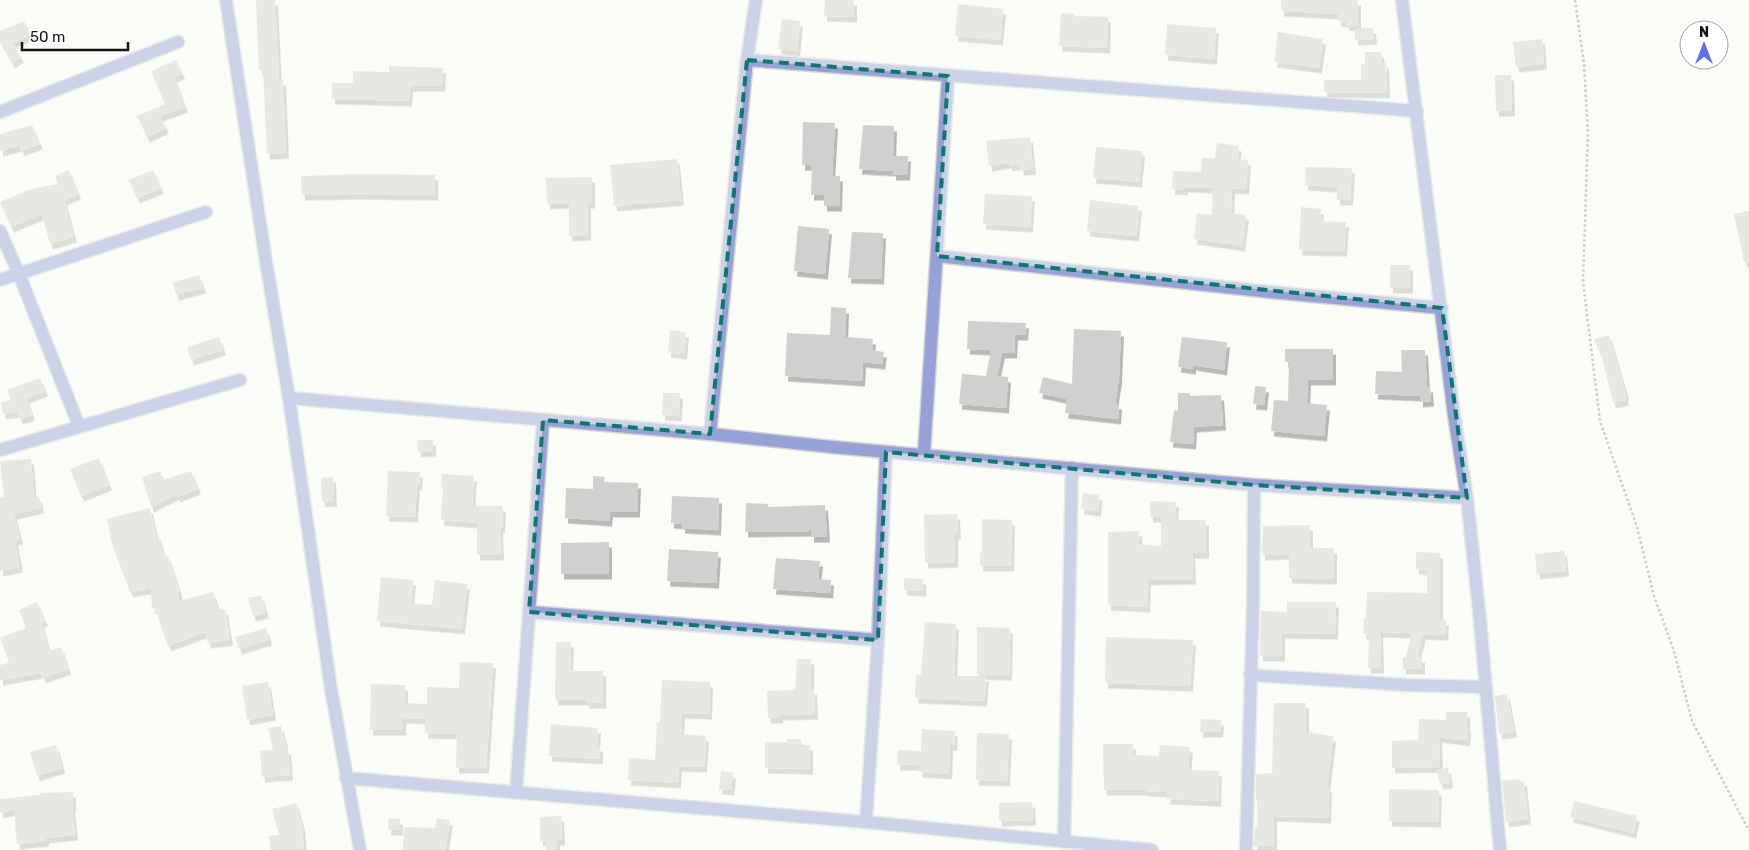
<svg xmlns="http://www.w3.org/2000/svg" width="1749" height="850" font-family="Rubik,sans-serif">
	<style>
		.building { fill: #ced1cd; filter: url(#shadow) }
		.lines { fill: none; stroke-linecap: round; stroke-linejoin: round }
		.street-casing { stroke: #d5d7d3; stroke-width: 15 }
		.path { stroke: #929491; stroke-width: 2.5; stroke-dasharray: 2.5 2.5; stroke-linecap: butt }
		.street { stroke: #96a1d5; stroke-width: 12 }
		.marked { fill: none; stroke: #0f766e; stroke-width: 4; stroke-dasharray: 10 6; stroke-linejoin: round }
	</style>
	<defs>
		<filter id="shadow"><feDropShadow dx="3" dy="5.5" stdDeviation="0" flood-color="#0004"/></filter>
	</defs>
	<rect width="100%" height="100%" fill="#fafcf8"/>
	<g class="building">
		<path d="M256,0H275L279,80H283L286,153L267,154L263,70H259Z"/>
		<path d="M825,0H854V17L824,16Z"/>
		<path d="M1281,0H1358V26L1346,25V22L1338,21V14L1281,11Z"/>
		<path d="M958,4L1003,9L1000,40L955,36Z"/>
		<path d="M1061,13L1074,14V16L1108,17L1107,48L1059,46Z"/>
		<path d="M782,19L800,21L797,51L778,49Z"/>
		<path d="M24,21L30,35L12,43L21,57L12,63L0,42V31Z"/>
		<path d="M1167,24L1216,28L1214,59L1165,55Z"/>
		<path d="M1355,28H1373L1374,39L1355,40Z"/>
		<path d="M1278,32L1323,39L1319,68L1274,62Z"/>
		<path d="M1542,39L1544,64L1516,67L1513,42Z"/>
		<path d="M1365,52H1381L1382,63H1386L1387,93L1324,92V80H1361V64H1365Z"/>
		<path d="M176,60L182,74L174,77L185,107L160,116L166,128L147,137L137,116L165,104L151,71Z"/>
		<path d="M389,66L443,68L442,86H410L409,101L332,99V83H353V71L389,72Z"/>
		<path d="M1495,75H1511L1512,111H1496Z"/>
		<path d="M803,122L835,123L832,176H840L839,206H824V195H811L812,165H802Z"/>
		<path d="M32,125L40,144L21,151L20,146L0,151V134Z"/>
		<path d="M863,125L894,126L893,156H908L907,175H893V171L859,169Z"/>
		<path d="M1030,137L1033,169L1021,170L1020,164L1009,166V163L989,166L986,141Z"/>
		<path d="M1217,143L1239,146L1237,159L1248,160L1246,189L1232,188L1231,213L1246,215L1242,246L1194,239L1197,213L1212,215L1213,188L1185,187V190L1172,189L1173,171L1201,172L1202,158H1215Z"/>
		<path d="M1096,147L1142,151L1139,182L1093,178Z"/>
		<path d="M677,159L681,200L614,206L610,165Z"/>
		<path d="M1306,167L1352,168L1350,200H1337V187L1305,185Z"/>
		<path d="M69,170L78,194L64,200L74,237L50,244L42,214L11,227L0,202L31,189L58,184L55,176Z"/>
		<path d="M153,170L161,188L137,198L129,180Z"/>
		<path d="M363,174L435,175V195L359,194L302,195L301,176Z"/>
		<path d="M592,177V203H588V235L569,236V203L547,204L546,178Z"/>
		<path d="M985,194L1032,196L1030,227L983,224Z"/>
		<path d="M1090,200L1139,206L1136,236L1087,231Z"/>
		<path d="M1301,207L1321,209L1320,221L1346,222L1344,251L1299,250Z"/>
		<path d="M1749,211V262H1744L1734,214Z"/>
		<path d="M798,226L829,229L825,274L794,271Z"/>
		<path d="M852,232L883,233L881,279L848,278Z"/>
		<rect x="1390" y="265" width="20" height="23"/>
		<path d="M199,275L203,288L176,295L173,282Z"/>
		<path d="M831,307L846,308L845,337L873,339L872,350L884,352L882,364L863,362L862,381L785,376L787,333L830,335Z"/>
		<path d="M968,321L1026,323L1025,335H1015L1014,353H1002L997,376L1008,377L1006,408L959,404L962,374L986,376L991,350L967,349Z"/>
		<path d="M1074,329L1121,331L1119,378L1115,404H1119L1118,419L1065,413L1067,399L1039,393L1043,377L1072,384Z"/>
		<path d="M670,330L686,332L684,354L668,352Z"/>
		<path d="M1609,335L1626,394H1625L1626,400L1613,403L1600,349L1598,350L1594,339Z"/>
		<path d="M219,337L223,350L191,360L187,347Z"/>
		<path d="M1182,337L1227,342L1224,370L1193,365V369L1178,367Z"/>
		<path d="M1285,349H1333V380H1308L1307,403L1327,405L1324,436L1271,431L1274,400L1288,401L1289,362H1285Z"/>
		<path d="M1401,350H1425L1427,387H1430L1431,401L1420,402V396L1375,394L1376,371L1402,372Z"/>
		<path d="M40,378L45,391L26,398L32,415L20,419L17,412L3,414L1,402L11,400L7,390Z"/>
		<path d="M1255,386L1266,387L1264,405L1253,404Z"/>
		<path d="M663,393H680L679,416L662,415Z"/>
		<path d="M1178,393H1190V396L1221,395L1223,425L1194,427L1193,444L1170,442L1174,410L1178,411Z"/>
		<path d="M417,440H433V451L418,452Z"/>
		<path d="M99,458L109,485L81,496L70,469Z"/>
		<path d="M31,459L34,498L39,497L41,508L14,514L20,539L15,540L20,567L0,571V498L4,497L0,461Z"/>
		<path d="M160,471L163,480L191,471L198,489L177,497V494L151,507L142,477Z"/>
		<path d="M388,471L420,472L419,485L417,484L415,517L386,516Z"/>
		<path d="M442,474L474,476L472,506H503L502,528H500L501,555H477V523L441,520L443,488H441Z"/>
		<path d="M593,476L605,477L604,482L638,483L637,512H610L609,521L565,518L566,488L593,489Z"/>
		<path d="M333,477L334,501L322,502L321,478Z"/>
		<path d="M1083,493L1099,495L1098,511L1081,509Z"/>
		<path d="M672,496L719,498L718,530L682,528V524L671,523Z"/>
		<path d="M1150,501L1176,502L1175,520H1206V553H1192L1193,579L1148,580L1147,607L1108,605V532L1139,531V544L1161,546V517H1150Z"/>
		<path d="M746,503L768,504V507L825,505L827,537H811V531L745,532Z"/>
		<path d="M150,508L156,536L158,535L164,557L168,556L179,590V601L213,592L218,610L225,609L230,640L208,643L206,632L168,646L155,608L152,609L151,588L130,592L112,544L107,519Z"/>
		<path d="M957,514L958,534H955V562L925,563L924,515Z"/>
		<path d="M982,519L1012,520L1011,566H980V553H982Z"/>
		<path d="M1310,525V548H1334V579L1289,578V554L1262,555L1263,526Z"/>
		<path d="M609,542V574H561V543Z"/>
		<path d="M669,549L718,552L716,583L667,581Z"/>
		<path d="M1564,551L1566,571L1537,574L1535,554Z"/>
		<path d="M1416,552L1440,553V620H1446L1445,635L1423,634L1417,657H1422V669H1403V657H1406L1412,633L1380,632L1381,668H1368L1369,635L1363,634L1364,618H1366L1367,592L1427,593V570L1416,569Z"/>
		<path d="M776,558L820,561L818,579L831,580L830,593L773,589Z"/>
		<path d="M381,577L413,580L411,603L432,605L435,580L467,584L462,629L377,621Z"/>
		<path d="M904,578L923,579V591L904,590Z"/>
		<path d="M261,595L266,613L253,616L248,598Z"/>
		<path d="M37,602L45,621L41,622L49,651L61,647L68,669L43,678L41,673L0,680V665L9,663L0,638L26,628L19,610Z"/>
		<path d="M1287,602H1336L1335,634L1282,633V656H1260L1261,611L1287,612Z"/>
		<path d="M925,622L956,624L954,676H986L984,701L915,698L916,675H921Z"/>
		<path d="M977,627L1010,628L1009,675L977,674Z"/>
		<path d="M266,628L269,640L239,649L235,637Z"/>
		<path d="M1106,637L1193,640L1190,686L1105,683Z"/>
		<path d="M556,642H571L570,671H603V703H586V700H555Z"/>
		<path d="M797,659H811V690L814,689L815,714L780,715V718H768L767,691L795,690Z"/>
		<path d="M460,662L493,663L486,768H456L457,734L425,733V719L403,718V730H370L371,684L405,685V703L427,704V687L459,688Z"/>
		<path d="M662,680L710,682L709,714L682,713L681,734L706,736L704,767L679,766L678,783L628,780L629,758L655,760L657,722H660Z"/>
		<path d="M268,682L273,715L247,720L242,686Z"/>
		<path d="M1507,694L1514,732L1499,734L1495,696Z"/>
		<path d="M1274,703H1306V732L1333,736L1327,787H1329L1328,818L1274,816V846H1254L1255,827H1258L1257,800H1256V774L1272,773Z"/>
		<path d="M1446,712H1467V728H1468L1467,741L1439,737L1440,767L1392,768V741L1418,740L1419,719L1446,720Z"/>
		<path d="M1201,719L1221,720L1220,732H1200Z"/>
		<path d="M551,724L598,728L597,746H600V759L549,756Z"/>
		<path d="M281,726L286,749H288L290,775L262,777L260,751L273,750L268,728Z"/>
		<path d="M922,729L955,731L954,745H950L949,774L919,772L920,765H897L898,750L921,751Z"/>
		<path d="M977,733L1009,734L1007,781L976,780Z"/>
		<path d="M787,739H801V745H810V769L765,768V742H787Z"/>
		<path d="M1103,744H1133V755L1159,756L1160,745L1190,747L1188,770L1219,771L1218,801L1167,799L1168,792L1146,791V790H1104Z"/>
		<path d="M56,745L62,768L37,776L30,752Z"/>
		<path d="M1448,768L1450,783L1440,784L1437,770Z"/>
		<path d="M721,771L733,773L731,790L719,789Z"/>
		<path d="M1519,779L1520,781H1524L1528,819L1506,822L1502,781Z"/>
		<path d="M1389,789L1439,790L1438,822L1389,821Z"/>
		<path d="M73,792V807H72L75,835L46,838V841L17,844L14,810L0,813V799L40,795V793Z"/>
		<path d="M1574,801L1637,816L1633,833L1570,817Z"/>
		<path d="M1032,802L1033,820L999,821V803Z"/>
		<path d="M296,803L302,825L304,850H271L269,836L279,835L272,809Z"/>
		<path d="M561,816L562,840H557V850H546V840L540,841V817Z"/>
		<path d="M389,818L400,819V830H388Z"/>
		<path d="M437,818L450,820L445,850H403L404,827L435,828Z"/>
	</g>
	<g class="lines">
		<g class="street-casing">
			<g id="street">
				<path d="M226,0L266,262L289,398L331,689L360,850"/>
				<path d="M1402,0L1454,415L1467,498L1480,620L1500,850"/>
				<path d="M747,60L1417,111"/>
				<path d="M0,112L178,42"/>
				<path d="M0,231L19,274L79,426"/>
				<path d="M937,256L1271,292L1442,308"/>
				<path d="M0,280L206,212"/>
				<path d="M289,398L710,434L832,447L1254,485L1467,498"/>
				<path d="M710,434L747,60L756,0"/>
				<path d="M0,450L240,380"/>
				<path d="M924,454L948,76"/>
				<path d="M529,612L878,640"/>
				<path d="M1250,675L1406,685L1485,687"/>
				<path d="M346,778L866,822L1152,850"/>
				<path d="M516,793L543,420"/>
				<path d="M866,822L878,640L886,452"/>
				<path d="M1064,842L1072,468"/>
				<path d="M1246,850L1253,606L1254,485"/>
			</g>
		</g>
		<path class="path" d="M1575,0L1584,63L1588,134L1583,281L1600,421L1637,527L1654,596L1674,651L1692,721L1749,831"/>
		<use href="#street" class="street"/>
	</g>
	<path d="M0 0H1749V850H0ZM747,60L948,76L937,256L1442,308L1467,498L1254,485L886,452L878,640L529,612L543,420L710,434Z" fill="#fafcf8" fill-opacity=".55" fill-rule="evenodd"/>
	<path class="marked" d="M747,60L948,76L937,256L1442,308L1467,498L1254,485L886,452L878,640L529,612L543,420L710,434Z"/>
	<g transform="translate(1704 45)"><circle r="24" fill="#ffffff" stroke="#a0a1a0"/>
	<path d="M0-4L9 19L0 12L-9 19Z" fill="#6371e9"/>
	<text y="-8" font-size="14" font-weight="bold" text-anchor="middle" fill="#121312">N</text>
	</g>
	<path d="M22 42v8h106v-8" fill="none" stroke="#121312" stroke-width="2.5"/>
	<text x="30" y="42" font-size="15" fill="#121312" stroke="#ffffff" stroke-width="4" paint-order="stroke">50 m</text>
</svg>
